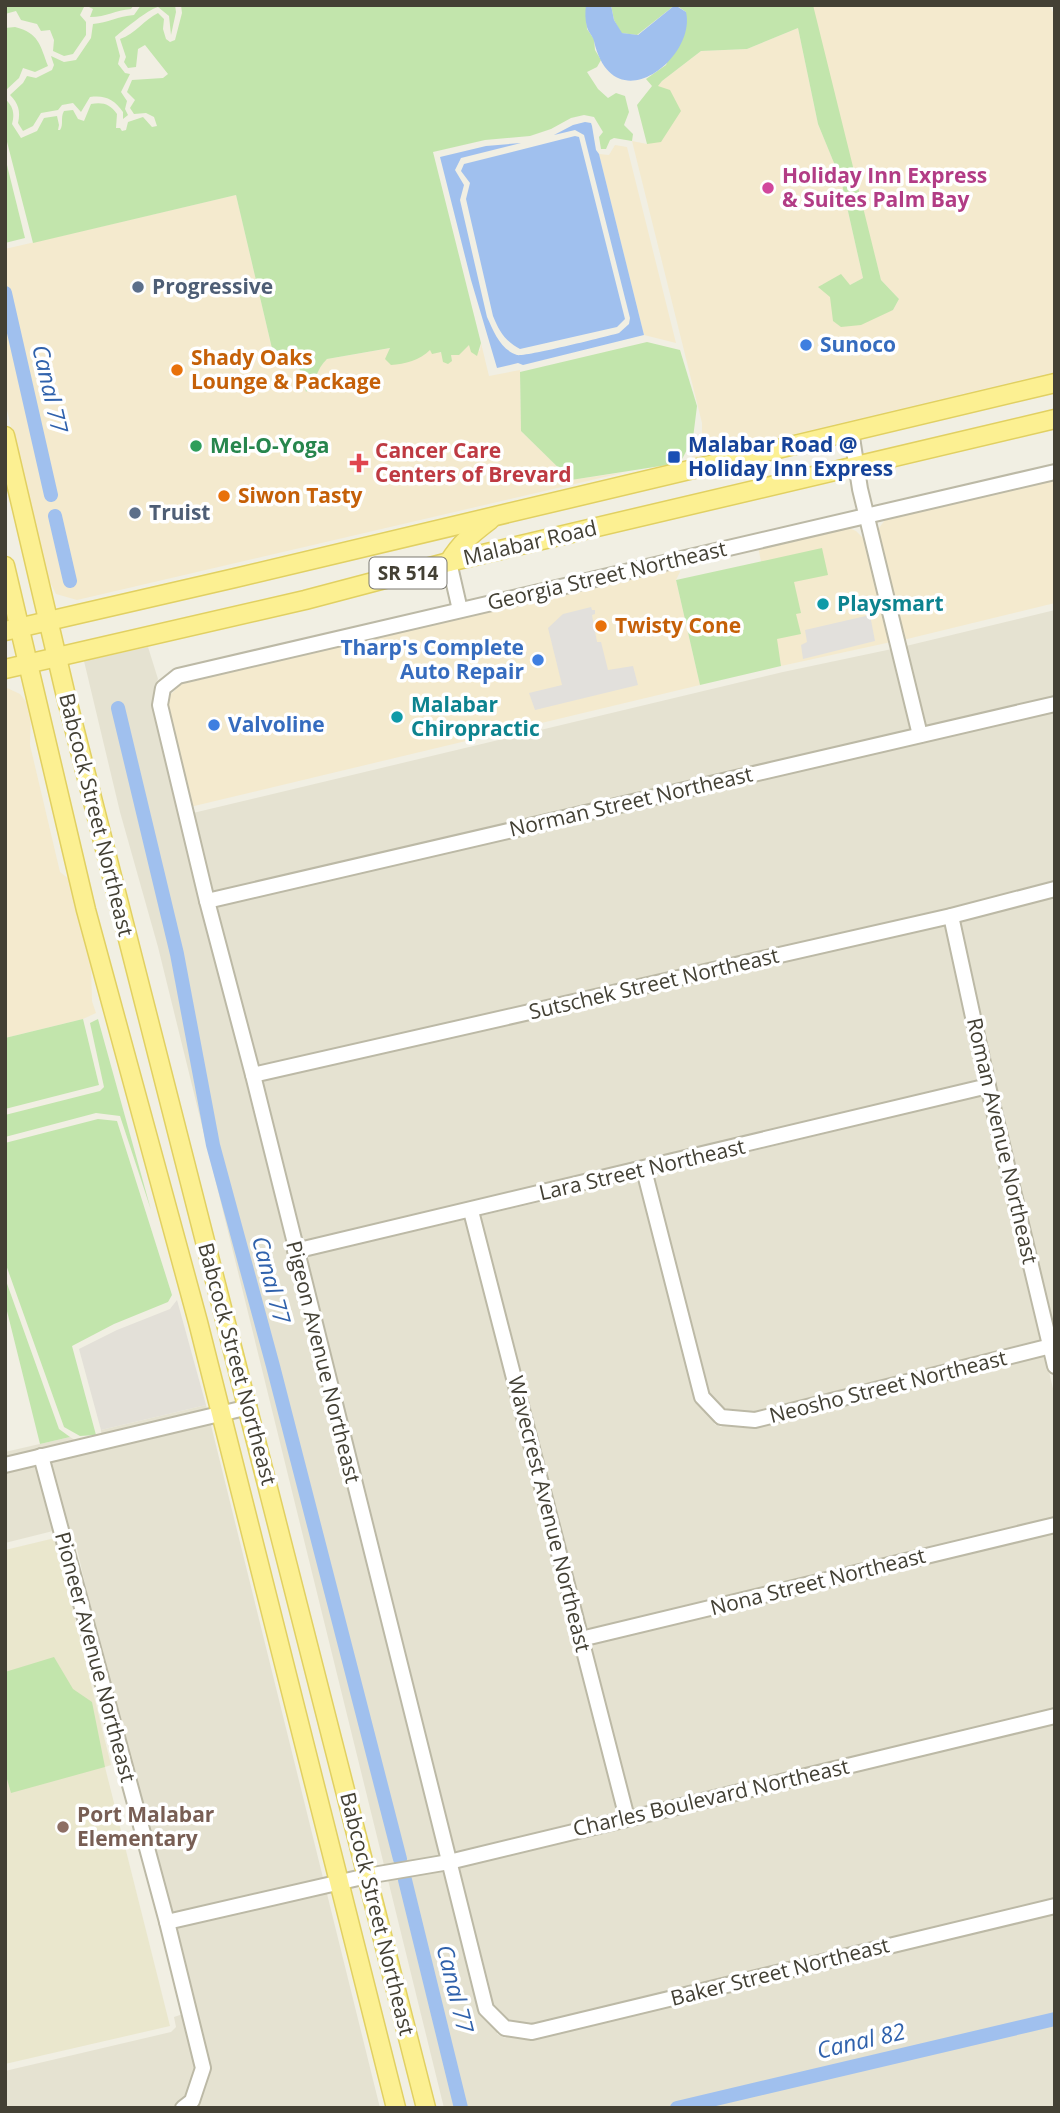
<svg xmlns="http://www.w3.org/2000/svg" width="1060" height="2113" font-family="'Open Sans',sans-serif">
	<style>
		.residential { fill: #e5e2d1 }
		.commercial { fill: #f4eace }
		.industrial { fill: #e3e0d8 }
		.education { fill: #eae7cd }
		.green { fill: #c2e5ac }
		.parking { fill: #e2e0dc }
		.water { fill: #a0c0ee }
		.lines { fill: none; stroke-linecap: round; stroke-linejoin: round }
		.canal { stroke: #a0c0ee; stroke-width: 14 }
		.minor-casing { stroke: #bcb9a6; stroke-width: 18 }
		.major-casing { stroke: #e1d062; stroke-width: 21 }
		.minor { stroke: #fff; stroke-width: 14 }
		.major { stroke: #fcf092; stroke-width: 18 }
		.hotel-dot { fill: #d1479c; stroke: #fff; stroke-width: 2.5 }
		.service-dot { fill: #5c6f8a; stroke: #fff; stroke-width: 2.5 }
		.shop-dot { fill: #3f7fe0; stroke: #fff; stroke-width: 2.5 }
		.food-dot { fill: #e8710a; stroke: #fff; stroke-width: 2.5 }
		.leisure-dot { fill: #2e9e5b; stroke: #fff; stroke-width: 2.5 }
		.transit-dot { fill: #1a4fb4; stroke: #fff; stroke-width: 2.5 }
		.health-dot { fill: #e0444e; stroke: #fff; stroke-width: 2.5 }
		.culture-dot { fill: #0f9aa8; stroke: #fff; stroke-width: 2.5 }
		.education-dot { fill: #8d6e63; stroke: #fff; stroke-width: 2.5 }
		.labels { text-anchor: middle; stroke-width: 7; stroke-linejoin: round; paint-order: stroke }
		.shield { fill: #fff; stroke: #7b7971; stroke-width: 2 }
		.shield-label { font-size: 19px; font-weight: bold; fill: #434034 }
		.hotel-label { font-size: 21px; font-weight: bold; fill: #b23c85; stroke: #fff; text-anchor: start }
		.service-label { font-size: 21px; font-weight: bold; fill: #4e5e75; stroke: #fff; text-anchor: start }
		.shop-label { font-size: 21px; font-weight: bold; fill: #366cbe; stroke: #fff; text-anchor: start }
		.food-label { font-size: 21px; font-weight: bold; fill: #c56008; stroke: #fff; text-anchor: start }
		.transit-label { font-size: 21px; font-weight: bold; fill: #164399; stroke: #fff; text-anchor: start }
		.leisure-label { font-size: 21px; font-weight: bold; fill: #27864d; stroke: #fff; text-anchor: start }
		.health-label { font-size: 21px; font-weight: bold; fill: #be3a42; stroke: #fff; text-anchor: start }
		.street-label { font-size: 21px; fill: #434034; stroke: #fff }
		.culture-label { font-size: 21px; font-weight: bold; fill: #0d838f; stroke: #fff; text-anchor: start }
		.education-label { font-size: 21px; font-weight: bold; fill: #785e54; stroke: #fff; text-anchor: start }
		.water-label { font-size: 23px; font-style: italic; fill: #3062ac; stroke: #fff }
	</style>
	<rect width="100%" height="100%" fill="#f1efe3"/>
	<g class="residential">
		<path d="M1055,610V696L925,726L906,646Z"/>
		<path d="M148,647L158,679L154,687L156,690L153,706L202,910L246,1077L441,1856L384,1865L158,947L120,812L84,661Z"/>
		<path d="M892,649L912,729L212,892L193,813L783,672Z"/>
		<path d="M1055,712V881L949,909L258,1066L215,907Z"/>
		<path d="M1055,897V1336L995,1085L959,921Z"/>
		<path d="M946,925L980,1080L300,1243L261,1081Z"/>
		<path d="M983,1095L1042,1341L754,1412L724,1410L708,1393L652,1176Z"/>
		<path d="M639,1179L695,1399L714,1420V1424L721,1427L724,1425L757,1427L1045,1355L1055,1397V1517L586,1630L480,1216Z"/>
		<path d="M467,1219L619,1812L454,1853L304,1257Z"/>
		<path d="M206,1405L380,2108H5V2071L171,2032L176,2027L174,2017L183,2014L75,1540L62,1542L53,1531L5,1543V1452L70,1437L80,1443L102,1438L101,1430Z"/>
		<path d="M1055,1533V1708L632,1809L590,1645Z"/>
		<path d="M1055,1724V1898L532,2025L507,2020L492,2005L458,1868Z"/>
		<path d="M444,1870L479,2011L498,2030L497,2034L505,2038L508,2036L534,2040L1055,1914V2108H444L388,1880Z"/>
	</g>
	<g class="commercial">
		<path d="M809,5H1049L1055,16V372L690,459L702,446V423L632,141L647,144L657,86L662,81L701,51L747,49L798,28L818,124L841,180L863,278L850,285L821,284L886,312L893,310L899,299L881,280Z"/>
		<path d="M615,145L627,147L676,343L644,335L599,154L609,155Z"/>
		<path d="M236,195L274,357L295,353L306,392L312,387L320,366L327,359L391,348L430,350L451,355L470,344L472,348L480,351L481,343L489,376L520,370L521,431L571,480L626,472L77,600L56,594L48,578L5,402V249Z"/>
		<path d="M1055,478V603L903,640L878,534L879,528L885,520L898,513Z"/>
		<path d="M847,527L856,531L864,539L891,642L781,666L758,546Z"/>
		<path d="M679,566L680,572L676,580L700,685L190,807L166,706L170,695L181,684Z"/>
		<path d="M5,687L20,694L27,703L31,711L30,745L60,872L70,880L91,965L92,1001L96,1013L83,1019L5,1038Z"/>
	</g>
	<path class="industrial" d="M177,1300L206,1405L101,1430L79,1349L117,1330L170,1309Z"/>
	<path class="education" d="M55,1538L111,1765L105,1767L170,2026L5,2064V1550Z"/>
	<g class="green">
		<path d="M5,5H134L131,9C115,10 107,17 90,17L93,9L85,5L80,15L86,22V35L73,54L64,56L53,51L54,40L50,30L41,31L37,24L21,20L16,11L5,14Z"/>
		<path d="M141,5H175L176,12L171,35L169,16L158,7C147,10 125,29 115,37L120,56L118,64L125,73L130,74L121,92L127,101L125,109L128,115L123,119V112C114,99 105,95 90,97L81,112L73,103L62,105L58,110L41,113L33,126L23,131L18,123C21,111 18,103 10,95L23,83L27,76L36,78L52,70L54,65L51,56L64,62L76,60L91,38L93,24C108,23 118,16 134,15Z"/>
		<path d="M181,5H586L587,29L594,39L595,50L601,60L597,67L587,72L598,89L608,98L616,93L625,96L629,112L624,125L633,134L632,141L614,138L610,140L606,149H601L599,137L603,132L594,117L584,115L571,118L551,129L530,136L485,140L433,152L481,343L477,356L471,352L469,345L459,355H451L452,361L448,364L443,362L441,352L432,354L430,350C420,360 405,364 391,365L385,359L390,348L327,359C316,369 316,383 306,392L295,353L274,357L236,195L33,243L5,134V99C13,106 15,113 12,124L21,138L37,131L44,118L57,116L59,125L58,130H60C64,124 60,118 64,111L73,110L78,119L84,121L91,104C103,102 110,104 117,114L116,128H120L122,131L126,130L128,122L143,117L152,127L157,126L154,117L146,113L134,114L130,108L135,100L127,92L132,80L163,78L168,74L145,45L138,49L136,67L128,68L124,62L126,57L120,39C135,34 145,19 158,13L164,19L163,29L166,39L170,42L175,40L182,13Z"/>
		<path d="M611,5H675L637,35L621,33L614,20Z"/>
		<path d="M676,5H813L881,280L899,299L893,310L861,325L841,327L833,321L830,297L818,287L841,274L850,285L863,278L841,180L818,124L798,28L747,49L701,51L662,81L658,86L670,90L681,111L661,142L647,144L637,105L652,86L646,79L666,65L686,12Z"/>
		<path d="M15,27C39,33 40,45 48,66L35,72L23,68L19,78L6,90L5,28Z"/>
		<path d="M5,157L25,238L5,243Z"/>
		<path d="M647,342L680,350L697,406L693,438L680,463L571,480L521,431L520,372Z"/>
		<path d="M822,548L828,575L794,582L801,613L796,614L801,634L777,639L781,666L700,685L676,580Z"/>
		<path d="M83,1019L99,1085L5,1109V1038Z"/>
		<path d="M98,1019L151,1210L120,1116L96,1113L5,1137V1115L100,1091L104,1087L90,1023Z"/>
		<path d="M98,1119L117,1121L172,1295L168,1302L114,1324L72,1346L96,1435L80,1436L64,1427L5,1262V1143Z"/>
		<path d="M5,1278L59,1429L70,1437L40,1444L5,1303Z"/>
		<path d="M54,1657L73,1689L92,1702L105,1767L11,1793L5,1772V1672Z"/>
	</g>
	<g class="parking">
		<path d="M591,607L592,610H595V614L592,615L597,642H601L608,670L633,666L638,685L535,710L529,693L562,685L548,628L563,614Z"/>
		<path d="M870,615L875,641L803,659L801,645L807,642L805,630Z"/>
	</g>
	<g class="water">
		<path d="M586,5H611L614,20L622,33L638,35L675,5L686,12C697,58 613,124 594,41C593,36 588,32 587,27C585,20 585,12 586,5Z"/>
		<path d="M585,122L591,123L592,126L596,150L599,154L644,335L523,365L518,363L497,368L471,280L440,157L486,146L521,143L461,158L455,170L464,185L460,200L487,317C494,332 500,349 517,355C525,357 604,337 619,333L629,324L630,318L584,135L575,130L554,135L573,125Z"/>
		<path d="M575,136L579,137L625,319L617,327L520,349C505,341 499,331 493,316L466,199L470,183L461,171L464,164Z"/>
	</g>
	<g class="lines">
		<g class="canal">
			<path d="M5,293L51,495"/>
			<path d="M55,516L70,581"/>
			<path d="M118,708L177,954L213,1145L273,1366L400,1859"/>
			<path d="M405,1880L461,2108"/>
			<path d="M677,2108L1055,2019"/>
		</g>
		<g class="minor-casing">
			<g id="minor">
				<path d="M851,431L860,489L920,735"/>
				<path d="M1055,472L178,676L163,688L160,705L207,901L253,1075L486,2009L505,2028L532,2032L1055,1906"/>
				<path d="M449,562L460,610"/>
				<path d="M207,901L1055,704"/>
				<path d="M951,916L988,1086L1055,1366"/>
				<path d="M253,1075L951,916L1055,889"/>
				<path d="M644,1170L702,1397L721,1417L755,1420L1055,1345"/>
				<path d="M471,1211L627,1818"/>
				<path d="M295,1251L988,1086"/>
				<path d="M41,1456L167,1922L203,2068L192,2101L183,2108"/>
				<path d="M5,1465L249,1407"/>
				<path d="M581,1639L1055,1525"/>
				<path d="M167,1922L367,1876L449,1862L1055,1716"/>
			</g>
		</g>
		<g class="major-casing">
			<g id="major">
				<path d="M5,436L65,692L426,2108"/>
				<path d="M449,562C460,543 473,533 490,520"/>
				<path d="M5,566L86,910L198,1322L396,2108"/>
				<path d="M5,631L235,578L1055,383"/>
				<path d="M5,669L305,600L449,562L1055,419"/>
			</g>
		</g>
		<use href="#minor" class="minor"/>
		<use href="#major" class="major"/>
	</g>
	<circle class="hotel-dot" cx="768" cy="188" r="7"/>
	<g class="service-dot">
		<circle cx="138" cy="287" r="7"/>
		<circle cx="135" cy="513" r="7"/>
	</g>
	<g class="shop-dot">
		<circle cx="806" cy="345" r="7"/>
		<circle cx="538" cy="660" r="7"/>
		<circle cx="214" cy="725" r="7"/>
	</g>
	<g class="food-dot">
		<circle cx="177" cy="370" r="7"/>
		<circle cx="224" cy="496" r="7"/>
		<circle cx="601" cy="626" r="7"/>
	</g>
	<circle class="leisure-dot" cx="196" cy="446" r="7"/>
	<rect class="transit-dot" x="667" y="450" width="14" height="14" rx="3.5"/>
	<path class="health-dot" d="M355.5 452.5h7v7h7v7h-7v7h-7v-7h-7v-7h7z"/>
	<g class="culture-dot">
		<circle cx="823" cy="604" r="7"/>
		<circle cx="397" cy="717" r="7"/>
	</g>
	<circle class="education-dot" cx="63" cy="1827" r="7"/>
	<g class="labels">
		<rect class="shield" x="369.5" y="557.5" width="77" height="31" rx="5"/>
		<g class="shield-label">
			<text x="408" y="580">SR 514</text>
		</g>
		<g class="hotel-label">
			<text x="782" y="183">Holiday Inn Express<tspan x="782" dy="24">&amp; Suites Palm Bay</tspan></text>
		</g>
		<g class="service-label">
			<text x="152" y="294">Progressive</text>
			<text x="149" y="520">Truist</text>
		</g>
		<g class="shop-label">
			<text x="820" y="352">Sunoco</text>
			<text x="524" y="655" text-anchor="end">Tharp's Complete<tspan x="524" dy="24">Auto Repair</tspan></text>
			<text x="228" y="732">Valvoline</text>
		</g>
		<g class="food-label">
			<text x="191" y="365">Shady Oaks<tspan x="191" dy="24">Lounge &amp; Package</tspan></text>
			<text x="238" y="503">Siwon Tasty</text>
			<text x="615" y="633">Twisty Cone</text>
		</g>
		<g class="transit-label">
			<text x="688" y="452">Malabar Road @<tspan x="688" dy="24">Holiday Inn Express</tspan></text>
		</g>
		<g class="leisure-label">
			<text x="210" y="453">Mel-O-Yoga</text>
		</g>
		<g class="health-label">
			<text x="375" y="458">Cancer Care<tspan x="375" dy="24">Centers of Brevard</tspan></text>
		</g>
		<g class="street-label">
			<text transform="translate(530 543) rotate(-13)" y="7">Malabar Road</text>
			<text transform="translate(607 576) rotate(-13)" y="7">Georgia Street Northeast</text>
			<text transform="translate(631 802) rotate(-13)" y="7">Norman Street Northeast</text>
			<text transform="translate(96 815) rotate(76)" y="7">Babcock Street Northeast</text>
			<text transform="translate(654 984) rotate(-13)" y="7">Sutschek Street Northeast</text>
			<text transform="translate(1002 1141) rotate(77)" y="7">Roman Avenue Northeast</text>
			<text transform="translate(642 1170) rotate(-13)" y="7">Lara Street Northeast</text>
			<text transform="translate(323 1362) rotate(76)" y="7">Pigeon Avenue Northeast</text>
			<text transform="translate(237 1364) rotate(75)" y="7">Babcock Street Northeast</text>
			<text transform="translate(888 1387) rotate(-14)" y="7">Neosho Street Northeast</text>
			<text transform="translate(549 1514) rotate(76)" y="7">Wavecrest Avenue Northeast</text>
			<text transform="translate(818 1582) rotate(-14)" y="7">Nona Street Northeast</text>
			<text transform="translate(95 1657) rotate(75)" y="7">Pioneer Avenue Northeast</text>
			<text transform="translate(711 1798) rotate(-13)" y="7">Charles Boulevard Northeast</text>
			<text transform="translate(377 1914) rotate(76)" y="7">Babcock Street Northeast</text>
			<text transform="translate(780 1972) rotate(-14)" y="7">Baker Street Northeast</text>
		</g>
		<g class="culture-label">
			<text x="837" y="611">Playsmart</text>
			<text x="411" y="712">Malabar<tspan x="411" dy="24">Chiropractic</tspan></text>
		</g>
		<g class="education-label">
			<text x="77" y="1822">Port Malabar<tspan x="77" dy="24">Elementary</tspan></text>
		</g>
		<g class="water-label">
			<text transform="translate(50 389) rotate(77)" y="8">Canal 77</text>
			<text transform="translate(271 1280) rotate(75)" y="8">Canal 77</text>
			<text transform="translate(455 1989) rotate(76)" y="8">Canal 77</text>
			<text transform="translate(861 2041) rotate(-13)" y="8">Canal 82</text>
		</g>
	</g>
	<rect width="1060" height="2113" fill="none" stroke="#434034" stroke-width="14"/>
</svg>
